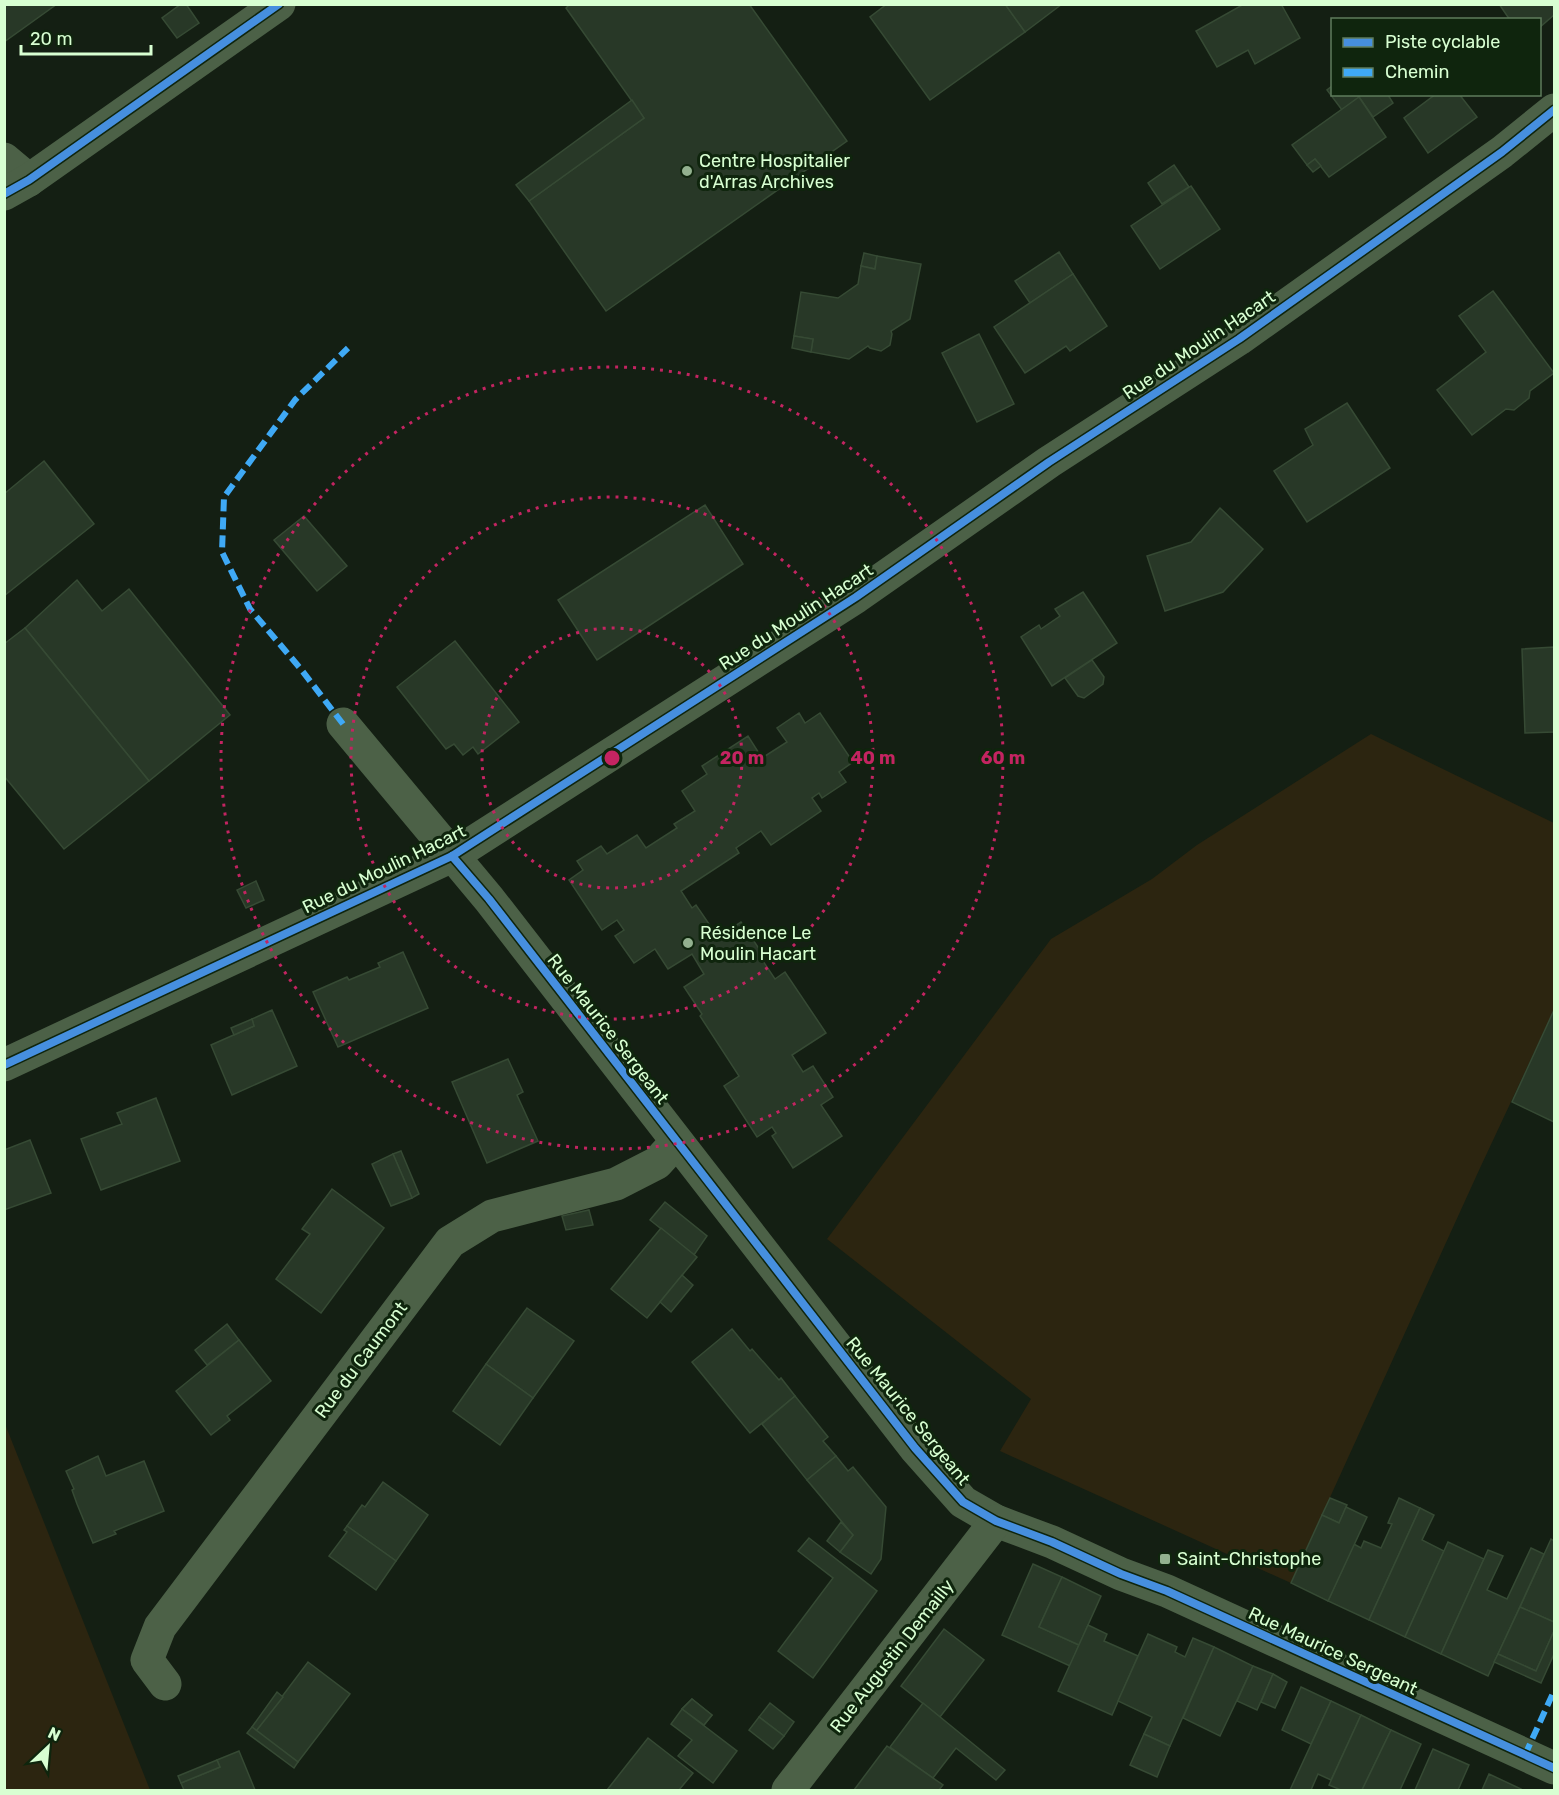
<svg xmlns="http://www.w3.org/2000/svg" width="1559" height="1795" font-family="Rubik,sans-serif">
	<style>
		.green { fill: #2c2510 }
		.building { fill: #283827; stroke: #364a34; stroke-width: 1.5 }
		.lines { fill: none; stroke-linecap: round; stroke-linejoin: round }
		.minor { stroke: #4c6147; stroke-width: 33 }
		.quiet { stroke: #3fa9f5; stroke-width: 6; stroke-dasharray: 12 6; stroke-linecap: butt }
		.cycleway-casing { stroke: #0f250d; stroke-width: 11 }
		.cycleway { stroke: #468fdf; stroke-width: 8 }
		.ring { fill: none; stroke: #c32461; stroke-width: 3; stroke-dasharray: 3 6 }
		.poi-dot { fill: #93b18f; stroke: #0f250d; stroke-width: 2 }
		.labels { text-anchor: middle; stroke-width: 6; stroke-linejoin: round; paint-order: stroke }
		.poi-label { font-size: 18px; fill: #d8ffd2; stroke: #0f250d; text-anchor: start }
		.street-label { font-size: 18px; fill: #d8ffd2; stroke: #0f250d }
		.centre { fill: #c32461; stroke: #0f250d; stroke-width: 3 }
		.ring-label { font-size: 18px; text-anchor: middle; font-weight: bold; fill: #c32461; stroke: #0f250d; stroke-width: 6; stroke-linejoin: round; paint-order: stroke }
	</style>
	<rect width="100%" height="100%" fill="#141f13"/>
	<g class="green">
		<path d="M1371,734L1554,823V1010L1480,1168L1291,1583L1000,1451L1031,1399L827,1239L1051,939L1152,879L1197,845Z"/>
		<path d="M5,1424L150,1790H5Z"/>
	</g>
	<g class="building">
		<path d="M4,4H57L4,42Z"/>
		<path d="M181,4H186L199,23L177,38L162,18Z"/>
		<path d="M570,4H749L847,141L606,311L529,201L644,118L566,8Z"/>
		<path d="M887,4H1005L1025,32L930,100L870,17Z"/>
		<path d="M1005,4H1062L1025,32Z"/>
		<path d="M1244,4H1281L1300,38L1255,64L1248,50L1217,67L1196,31Z"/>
		<path d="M1499,4H1554V15L1540,27V20H1510Z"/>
		<path d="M1332,86V94H1357L1359,97L1342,110L1327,90Z"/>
		<path d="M1357,94H1390L1388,95L1393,103L1373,117Z"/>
		<path d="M1436,94H1459L1477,117L1428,153L1404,118Z"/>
		<path d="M1359,97L1386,137L1329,177L1315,159L1307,165L1292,145Z"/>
		<path d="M632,100L644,118L529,201L516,185Z"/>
		<path d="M1315,159L1321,166L1313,172L1307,165Z"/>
		<path d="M1174,165L1189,187L1162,204L1148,183Z"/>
		<path d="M1191,186L1220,229L1160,269L1131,226Z"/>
		<path d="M1059,252L1073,274L1030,303L1015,281Z"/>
		<path d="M864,253L877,256L875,269L861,266Z"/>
		<path d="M877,256L921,264L910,319L891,331L892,334L890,345L881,351L870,348L868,346L849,359L811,352L813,339L794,336L801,292L838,298L858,284L861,266L875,269Z"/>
		<path d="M1073,274L1107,326L1070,351L1066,346L1025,373L994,327Z"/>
		<path d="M1493,291L1554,373L1530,391L1529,398L1514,410L1506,409L1472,435L1437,390L1486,352L1459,316Z"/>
		<path d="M979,334L1014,404L977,422L942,353Z"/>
		<path d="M794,336L813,339L811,352L792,348Z"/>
		<path d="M1347,403L1390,468L1307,522L1274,471L1313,445L1305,429Z"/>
		<path d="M44,461L94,524L4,596V494Z"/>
		<path d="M705,505L743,564L597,660L558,600Z"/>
		<path d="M1220,508L1263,549L1223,592L1165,611L1147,556L1191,542Z"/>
		<path d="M304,516L347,566L317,591L274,540Z"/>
		<path d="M77,580L102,611L129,589L230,715L149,781L25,628Z"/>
		<path d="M1083,592L1117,643L1052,686L1021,637L1039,625L1041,629L1060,616L1055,609Z"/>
		<path d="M25,628L149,781L64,849L4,776V644Z"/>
		<path d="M455,641L519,722L478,754L473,747L463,755L454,744L446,749L397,687Z"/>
		<path d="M1554,647V732L1525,733L1522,649Z"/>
		<path d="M1092,660L1104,677L1103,684L1084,698L1078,696L1065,678Z"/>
		<path d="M799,713L805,723L820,713L853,762L839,772L846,782L822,798L819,793L812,798L821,811L771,845L761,831L736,848L739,853L681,891L692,908L696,905L718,937L741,922L762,953L759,955L775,979L785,972L826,1033L792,1055L803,1072L813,1066L833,1097L821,1105L842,1136L793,1168L772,1136L776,1133L772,1127L757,1137L724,1086L739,1076L700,1016L702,1014L684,987L704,974L692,954L668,969L655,949L634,963L615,936L624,930L617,920L602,930L569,880L583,870L577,861L601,846L607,854L637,835L646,848L677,828L674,824L695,811L682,791L707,774L702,766L748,736L762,758L787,742L777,728Z"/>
		<path d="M256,881L264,900L246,908L237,890Z"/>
		<path d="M403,952L428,1008L338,1047L313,992L347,977L349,980L380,967L378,963Z"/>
		<path d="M272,1010L297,1066L232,1095L211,1045L254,1026L252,1019Z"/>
		<path d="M1554,1010V1122L1512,1102Z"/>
		<path d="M252,1019L254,1026L234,1035L231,1028Z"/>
		<path d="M508,1059L523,1092L517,1095L538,1141L487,1163L452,1082Z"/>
		<path d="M156,1098L180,1161L101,1190L81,1139L122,1124L117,1113Z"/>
		<path d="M30,1140L51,1193L4,1210V1150Z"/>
		<path d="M401,1151L419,1194L412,1198L393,1154Z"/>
		<path d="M393,1154L412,1198L391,1206L372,1164Z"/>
		<path d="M332,1189L384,1228L321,1313L276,1279L310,1234L302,1229Z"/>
		<path d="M665,1202L707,1236L694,1255L650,1220Z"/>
		<path d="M589,1210L593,1225L566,1230L562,1216Z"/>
		<path d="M661,1228L697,1257L647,1318L611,1289Z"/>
		<path d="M682,1275L693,1285L671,1312L660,1302Z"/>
		<path d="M527,1308L574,1341L533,1398L486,1364Z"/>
		<path d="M227,1324L239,1340L207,1365L195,1350Z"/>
		<path d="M732,1329L750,1351L752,1349L779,1380L781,1378L795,1396L750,1433L692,1362Z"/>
		<path d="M239,1340L271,1381L227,1416L230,1420L211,1435L176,1391Z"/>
		<path d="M486,1364L533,1398L500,1445L453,1411Z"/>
		<path d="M795,1396L828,1437L823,1441L836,1456L807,1480L762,1424Z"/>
		<path d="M98,1456L106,1476L144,1461L164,1511L114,1531L116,1534L93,1543L77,1504L72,1490L74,1489L66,1471Z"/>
		<path d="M836,1456L848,1471L853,1467L886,1507L881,1559L871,1574L840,1552L853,1535L807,1480Z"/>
		<path d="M383,1482L428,1515L396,1561L347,1526L362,1505L365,1507Z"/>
		<path d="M1330,1498L1347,1505L1339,1523L1322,1515Z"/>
		<path d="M1399,1498L1420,1508L1369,1620L1328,1601L1354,1544L1361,1548L1364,1541L1381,1548L1392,1524L1388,1523Z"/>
		<path d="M1346,1507L1367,1517L1328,1601L1291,1583L1322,1515L1339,1523Z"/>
		<path d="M1420,1508L1434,1515L1422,1540L1444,1551L1405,1637L1369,1620Z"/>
		<path d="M841,1522L853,1535L840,1552L827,1541Z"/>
		<path d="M347,1526L396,1561L376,1590L329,1556L347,1532L344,1530Z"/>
		<path d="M809,1538L877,1591L813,1678L778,1651L833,1578L798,1551Z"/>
		<path d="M1551,1539L1554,1541V1622L1520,1607Z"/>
		<path d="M1448,1542L1484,1559L1441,1654L1405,1637Z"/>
		<path d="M1531,1548L1544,1554L1488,1676L1441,1654L1488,1550L1503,1556L1487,1590L1507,1599Z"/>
		<path d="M1033,1564L1062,1577L1039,1627L1079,1645L1070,1666L1002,1635Z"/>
		<path d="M1062,1577L1101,1596L1079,1645L1039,1627Z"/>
		<path d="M1520,1607L1554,1622V1631L1536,1671L1498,1654Z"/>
		<path d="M1088,1625L1107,1634L1104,1641L1138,1656L1112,1715L1058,1691Z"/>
		<path d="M944,1629L984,1660L940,1717L901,1686Z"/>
		<path d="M1554,1631V1654L1541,1683L1494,1662L1498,1654L1536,1671Z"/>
		<path d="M1148,1634L1177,1647L1175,1652L1185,1657L1193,1638L1214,1647L1170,1746L1144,1734L1152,1717L1118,1701Z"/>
		<path d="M1214,1647L1253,1666L1220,1736L1183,1718Z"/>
		<path d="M308,1662L350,1694L298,1762L256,1731Z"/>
		<path d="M1253,1666L1273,1674L1257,1710L1237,1701Z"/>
		<path d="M1273,1674L1287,1682L1275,1708L1261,1702Z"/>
		<path d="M1301,1687L1331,1701L1311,1744L1282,1730Z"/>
		<path d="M277,1692L283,1697L256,1731L252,1727Z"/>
		<path d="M692,1699L712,1715L704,1725L682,1709Z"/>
		<path d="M692,1699L712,1715L704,1725L682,1709Z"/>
		<path d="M1331,1701L1361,1715L1331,1780L1318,1774L1311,1790H1290Z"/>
		<path d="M770,1703L794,1722L784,1736L759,1717Z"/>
		<path d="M923,1703L1005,1770L996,1780L956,1748L933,1778L890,1747Z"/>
		<path d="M682,1709L737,1751L713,1783L678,1756L692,1740L671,1724Z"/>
		<path d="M1361,1715L1391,1730L1362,1790H1341L1329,1785Z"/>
		<path d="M759,1717L784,1736L773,1749L749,1730Z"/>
		<path d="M252,1727L298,1762L294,1768L247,1733Z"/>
		<path d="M1391,1730L1421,1744L1400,1790H1362Z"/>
		<path d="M1144,1734L1170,1746L1157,1777L1130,1765Z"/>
		<path d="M648,1738L693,1773L679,1790H607Z"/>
		<path d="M887,1746L943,1785L939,1790H854Z"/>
		<path d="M1433,1749L1469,1765L1458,1790H1415Z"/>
		<path d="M239,1751L255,1790H184L181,1783L220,1767L217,1760Z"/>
		<path d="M217,1760L220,1767L181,1783L178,1776Z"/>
		<path d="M1489,1774L1521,1789L1520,1790H1482Z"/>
	</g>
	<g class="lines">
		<g class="minor">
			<path d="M4,159L29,180"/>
			<path d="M4,194L29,180L279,4"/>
			<path d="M343,724L489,899L915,1448L963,1502L996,1521L1052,1542L1121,1574L1167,1591L1554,1768"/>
			<path d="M4,1065L452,856L856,597L1049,462L1239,339L1502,152L1554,110"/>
			<path d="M165,1684L147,1660L160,1627L450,1242L492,1216L616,1184L657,1163L676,1142"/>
			<path d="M788,1790L996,1521"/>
		</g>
		<g class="quiet">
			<path d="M343,724L300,668L250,609L222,552L224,497L295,400L348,348"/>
			<path d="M1525,1755L1554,1691"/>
		</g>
		<g class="cycleway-casing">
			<g id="cycleway">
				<path d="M4,194L29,180L279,4"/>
				<path d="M452,856L489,899L915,1448L963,1502L996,1521L1052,1542L1121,1574L1167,1591L1554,1768"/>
				<path d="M4,1065L452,856L856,597L1049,462L1239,339L1502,152L1554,110"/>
			</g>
		</g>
		<use href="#cycleway" class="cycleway"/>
	</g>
	<g class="ring">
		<circle cx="612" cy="758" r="130"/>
		<circle cx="612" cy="758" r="261"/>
		<circle cx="612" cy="758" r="391"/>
	</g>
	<g class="poi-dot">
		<circle cx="687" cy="171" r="6"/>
		<circle cx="688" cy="943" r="6"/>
		<rect x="1159" y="1553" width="12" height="12" rx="3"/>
	</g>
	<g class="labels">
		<g class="poi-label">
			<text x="699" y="167">Centre Hospitalier<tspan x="699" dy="21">d'Arras Archives</tspan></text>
			<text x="700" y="939">Résidence Le<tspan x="700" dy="21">Moulin Hacart</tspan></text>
			<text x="1177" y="1565">Saint-Christophe</text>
		</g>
		<g class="street-label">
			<text transform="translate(1199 345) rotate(-34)" y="6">Rue du Moulin Hacart</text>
			<text transform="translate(796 617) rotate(-33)" y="6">Rue du Moulin Hacart</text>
			<text transform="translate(384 869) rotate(-26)" y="6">Rue du Moulin Hacart</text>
			<text transform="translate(608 1029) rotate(52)" y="6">Rue Maurice Sergeant</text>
			<text transform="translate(361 1360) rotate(-53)" y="6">Rue du Caumont</text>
			<text transform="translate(908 1411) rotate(51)" y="6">Rue Maurice Sergeant</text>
			<text transform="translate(1333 1651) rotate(25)" y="6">Rue Maurice Sergeant</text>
			<text transform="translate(892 1656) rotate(-52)" y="6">Rue Augustin Demailly</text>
		</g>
	</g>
	<circle cx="612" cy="758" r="9" class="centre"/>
	<g class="ring-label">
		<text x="742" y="764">20 m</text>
		<text x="873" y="764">40 m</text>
		<text x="1003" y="764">60 m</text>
	</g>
	<rect width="1559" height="1795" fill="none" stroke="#d8ffd2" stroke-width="12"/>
	<rect x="1331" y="18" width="210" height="78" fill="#0f250d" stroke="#5f7c5c" stroke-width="1.5"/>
	<rect x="1343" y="38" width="30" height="9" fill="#468fdf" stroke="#5f7c5c" stroke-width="1.5"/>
	<text x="1385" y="48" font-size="18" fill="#d8ffd2">Piste cyclable</text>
	<rect x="1343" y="68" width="30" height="9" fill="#3fa9f5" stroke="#5f7c5c" stroke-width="1.5"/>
	<text x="1385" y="78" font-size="18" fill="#d8ffd2">Chemin</text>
	<g transform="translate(48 1747) rotate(26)" stroke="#0f250d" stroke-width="4.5" paint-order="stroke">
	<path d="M0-4.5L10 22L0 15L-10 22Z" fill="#d8ffd2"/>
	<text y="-9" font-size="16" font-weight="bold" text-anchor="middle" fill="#d8ffd2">N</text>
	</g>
	<path d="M21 45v9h130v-9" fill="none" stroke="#d8ffd2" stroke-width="3"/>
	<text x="30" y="45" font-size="18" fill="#d8ffd2" stroke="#0f250d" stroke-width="4.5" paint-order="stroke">20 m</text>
</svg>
